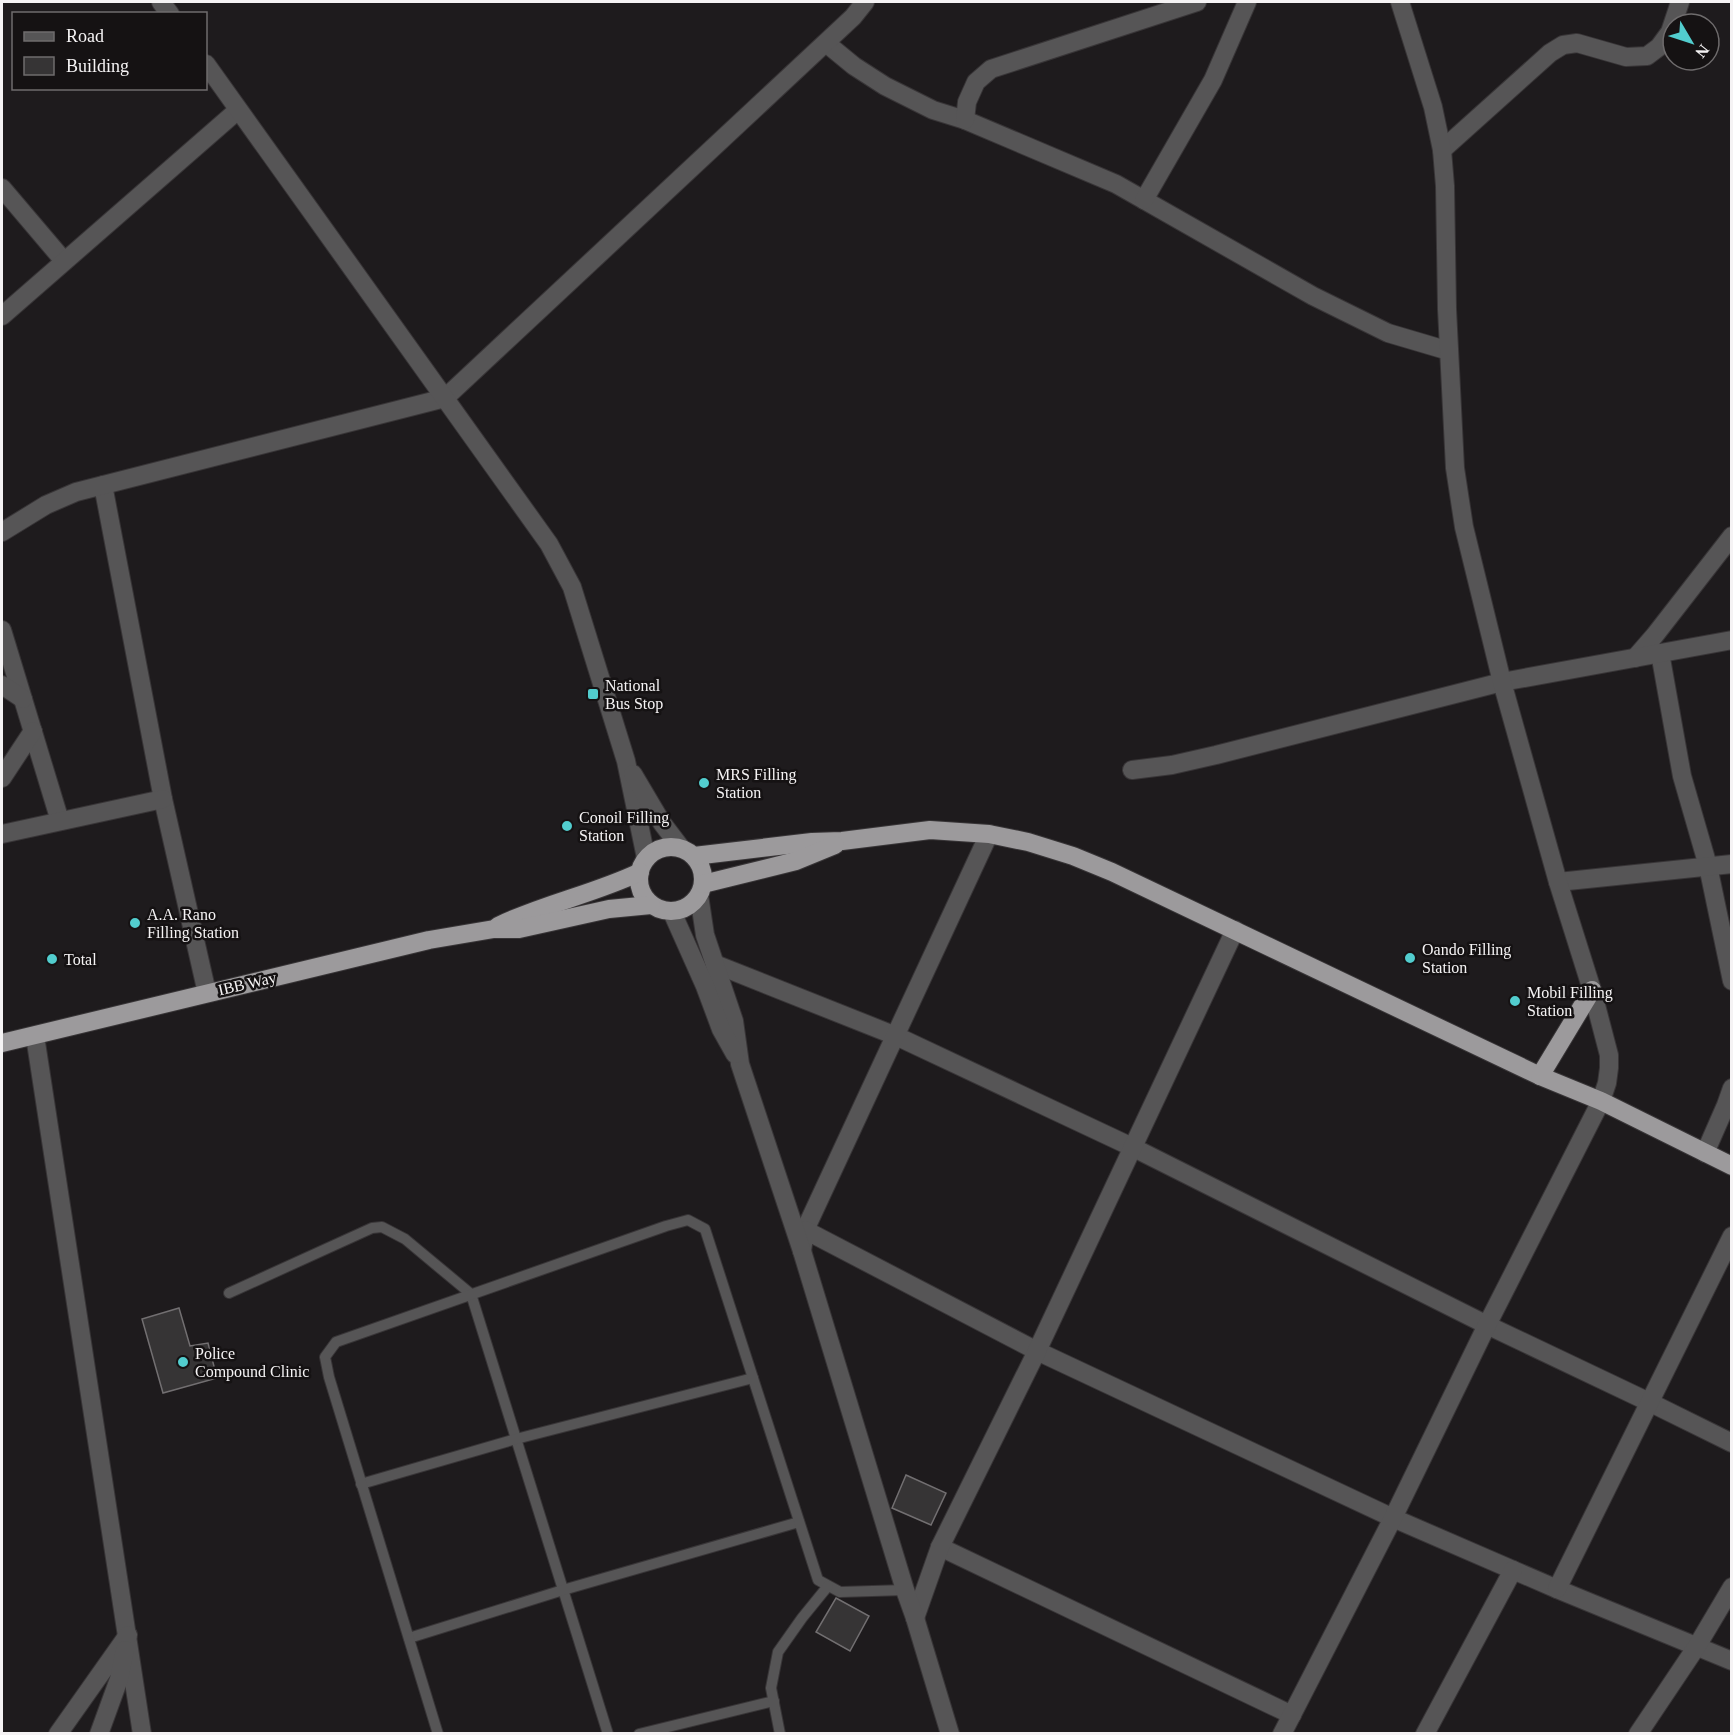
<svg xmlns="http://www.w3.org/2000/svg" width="1733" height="1735" font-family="Georgia,serif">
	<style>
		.building { fill: #363435; stroke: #726f71; stroke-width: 1.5 }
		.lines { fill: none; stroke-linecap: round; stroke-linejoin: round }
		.service-casing { stroke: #383537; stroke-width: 12 }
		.minor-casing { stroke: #383537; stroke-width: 20 }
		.tertiary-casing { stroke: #383537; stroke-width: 20 }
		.trunk-casing { stroke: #383537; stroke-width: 20 }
		.service { stroke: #565556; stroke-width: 10 }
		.minor { stroke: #565556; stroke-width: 18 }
		.tertiary { stroke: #565556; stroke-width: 18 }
		.trunk { stroke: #9c9a9c; stroke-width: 18 }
		.poi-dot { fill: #52cdce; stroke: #151213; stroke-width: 2 }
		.labels { text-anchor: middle; stroke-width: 5; stroke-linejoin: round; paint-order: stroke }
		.poi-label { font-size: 16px; fill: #f5f3f4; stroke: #151213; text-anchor: start }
		.street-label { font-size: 16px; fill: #f5f3f4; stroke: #151213 }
	</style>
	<rect width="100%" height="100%" fill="#1e1b1d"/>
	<g class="building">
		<path d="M179,1308L190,1346L208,1343L217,1378L163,1393L142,1319Z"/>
		<path d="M906,1475L946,1493L931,1525L892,1508Z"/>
		<path d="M836,1598L869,1616L850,1651L816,1632Z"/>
	</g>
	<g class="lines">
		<g class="service-casing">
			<g id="service">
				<path d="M229,1293L372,1228L382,1227L405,1239L471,1294L608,1734"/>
				<path d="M361,1484L516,1439L753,1378"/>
				<path d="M409,1638L563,1590L799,1522"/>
				<path d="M438,1734L329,1377L325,1357L336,1342L666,1226L688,1220L705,1229L818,1580L840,1592L905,1590"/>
				<path d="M639,1734L774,1701"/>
				<path d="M780,1734L771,1688L778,1652L802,1618L828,1586"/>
			</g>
		</g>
		<g class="minor-casing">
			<g id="minor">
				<path d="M826,43L854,66L885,86L933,110L965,120L1116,184L1313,296L1388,333L1449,351"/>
				<path d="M965,120L967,102L976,82L991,69L1197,2"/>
				<path d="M1442,150L1550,53L1563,45L1577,43L1626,57L1647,56L1659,47L1670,32L1680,2"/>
				<path d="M2,188L64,261"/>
				<path d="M1144,200L1213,80L1247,2"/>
				<path d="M2,316L238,110"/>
				<path d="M103,485L163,799L207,993"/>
				<path d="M2,532L46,505L76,492L445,398L853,17L865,2"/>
				<path d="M2,630L60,821"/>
				<path d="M1660,653L1682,776L1708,866L1732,981"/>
				<path d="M1635,658L1655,635L1732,536"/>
				<path d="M2,685L23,699"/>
				<path d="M1132,770L1172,765L1216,755L1502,682L1732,640"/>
				<path d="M2,778L33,731"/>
				<path d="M2,834L163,799"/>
				<path d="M1558,882L1732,864"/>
				<path d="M715,964L896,1036L1132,1147L1487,1325L1649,1402L1732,1443"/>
				<path d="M35,1036L142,1734"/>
				<path d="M1705,1153L1726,1105L1732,1088"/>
				<path d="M805,1230L989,834"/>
				<path d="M802,1251L805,1230L1037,1351L1393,1518L1557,1589L1732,1661"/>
				<path d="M940,1547L1292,1715"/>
				<path d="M1557,1589L1732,1236"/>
				<path d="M915,1618L940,1547L1037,1351L1235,930"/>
				<path d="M58,1734L128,1635"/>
				<path d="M99,1734L119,1679L125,1650"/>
				<path d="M1282,1734L1393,1518L1487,1325L1601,1101"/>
				<path d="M1425,1734L1513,1570"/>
				<path d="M1638,1734L1697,1646L1732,1587"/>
			</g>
		</g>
		<g class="tertiary-casing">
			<g id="tertiary">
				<path d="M161,2L170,14"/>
				<path d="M1400,2L1433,107L1442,150L1445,186L1447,309L1455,468L1464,527L1502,682L1558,882L1592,990L1609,1055V1068L1607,1083L1601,1101"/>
				<path d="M206,64L549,544L572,587L626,761L646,858"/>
				<path d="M633,774L662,823L681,848"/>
				<path d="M699,895L705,935L734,1021L740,1064L802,1251L905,1590L915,1618L950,1734"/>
				<path d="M672,912L705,986L721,1029L735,1054"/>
			</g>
		</g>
		<g class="trunk-casing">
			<g id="trunk">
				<circle cx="671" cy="879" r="32"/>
				<path d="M694,856L812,842L842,841L930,830L989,834L1028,842L1073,856L1112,872L1540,1076L1601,1101L1732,1166"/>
				<path d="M703,884L796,861L835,845"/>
				<path d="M498,926C543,904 594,894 640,872"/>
				<path d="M2,1043L429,940L494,929H519L609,909L651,905"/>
				<path d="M1540,1076L1592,990"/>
			</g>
		</g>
		<use href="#service" class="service"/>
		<use href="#minor" class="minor"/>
		<use href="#tertiary" class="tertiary"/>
		<use href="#trunk" class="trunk"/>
	</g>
	<g class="poi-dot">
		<rect x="587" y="688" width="12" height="12" rx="3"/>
		<circle cx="704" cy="783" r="6"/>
		<circle cx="567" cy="826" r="6"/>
		<circle cx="135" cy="923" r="6"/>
		<circle cx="1410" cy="958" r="6"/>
		<circle cx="52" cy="959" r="6"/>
		<circle cx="1515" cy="1001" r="6"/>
		<circle cx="183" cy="1362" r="6"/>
	</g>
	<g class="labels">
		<g class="poi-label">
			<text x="605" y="691">National<tspan x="605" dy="18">Bus Stop</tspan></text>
			<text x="716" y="780">MRS Filling<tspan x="716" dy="18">Station</tspan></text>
			<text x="579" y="823">Conoil Filling<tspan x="579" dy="18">Station</tspan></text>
			<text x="147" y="920">A.A. Rano<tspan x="147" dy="18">Filling Station</tspan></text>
			<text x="1422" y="955">Oando Filling<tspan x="1422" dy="18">Station</tspan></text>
			<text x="64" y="965">Total</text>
			<text x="1527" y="998">Mobil Filling<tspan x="1527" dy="18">Station</tspan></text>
			<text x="195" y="1359">Police<tspan x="195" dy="18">Compound Clinic</tspan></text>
		</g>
		<g class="street-label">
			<text transform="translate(247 983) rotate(-13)" y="6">IBB Way</text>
		</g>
	</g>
	<rect width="1733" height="1735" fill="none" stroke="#f5f3f4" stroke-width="6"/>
	<rect x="12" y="12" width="195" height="78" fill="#151213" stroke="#6f6c6d" stroke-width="1.5"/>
	<rect x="24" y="32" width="30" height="9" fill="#565556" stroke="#6f6c6d" stroke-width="1.5"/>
	<text x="66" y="42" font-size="18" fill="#f5f3f4">Road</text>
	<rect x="24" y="57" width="30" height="18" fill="#363435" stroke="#6f6c6d" stroke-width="1.5"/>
	<text x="66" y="72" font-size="18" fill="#f5f3f4">Building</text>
	<g transform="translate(1691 42) rotate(129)"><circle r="28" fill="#151213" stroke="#6f6c6d" stroke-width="1.5"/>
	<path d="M0-4.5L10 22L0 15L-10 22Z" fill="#52cdce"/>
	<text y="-9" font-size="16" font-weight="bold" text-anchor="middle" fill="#f5f3f4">N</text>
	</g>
</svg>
